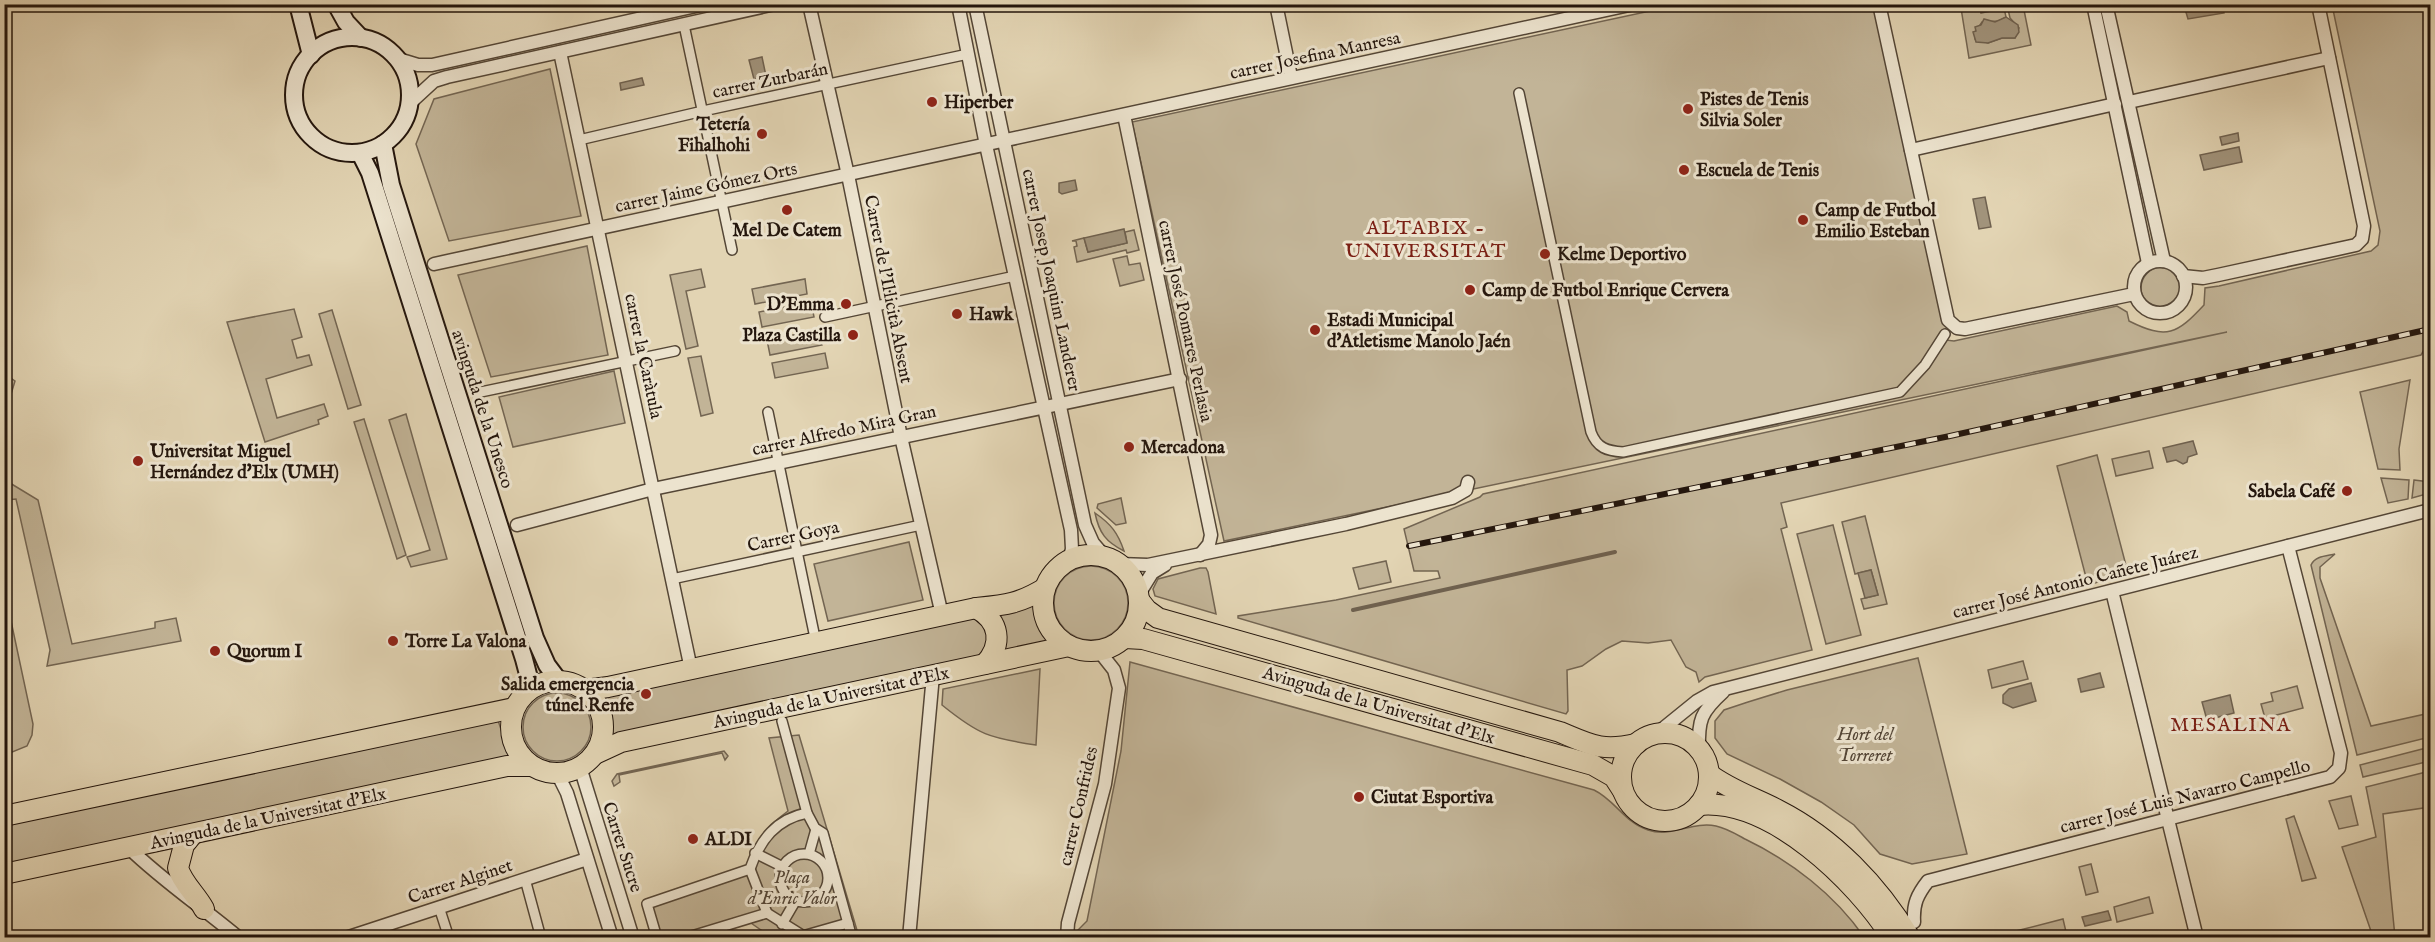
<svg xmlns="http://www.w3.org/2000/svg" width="2435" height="942" font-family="'IM FELL English',serif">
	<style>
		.green { fill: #c2b497; stroke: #736552; stroke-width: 1.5 }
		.water { fill: #a1937b; stroke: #6f614f; stroke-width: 1.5 }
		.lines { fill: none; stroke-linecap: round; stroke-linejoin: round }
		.stream { stroke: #6f614f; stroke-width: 4 }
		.pedestrian-casing { stroke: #544636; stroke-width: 12 }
		.minor-casing { stroke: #544636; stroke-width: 15 }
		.secondary-casing { stroke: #24160d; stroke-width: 20 }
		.trunk-casing { stroke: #24160d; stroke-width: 22 }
		.pedestrian { stroke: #ece3ce; stroke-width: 9 }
		.minor { stroke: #ece3ce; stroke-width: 12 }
		.secondary { stroke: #ece3ce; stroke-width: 16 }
		.trunk { stroke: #e2d4b3; stroke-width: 20 }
		.rail-casing { stroke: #24160d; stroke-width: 6 }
		.rail { stroke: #ece3ce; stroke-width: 4; stroke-dasharray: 11; stroke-linecap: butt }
		.poi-dot { fill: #8f2418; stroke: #ece3ce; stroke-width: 2 }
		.labels { text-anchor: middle; stroke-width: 6; stroke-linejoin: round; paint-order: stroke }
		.street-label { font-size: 18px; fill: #24160d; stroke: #ece3ce }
		.poi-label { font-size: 18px; font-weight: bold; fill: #24160d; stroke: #ece3ce; text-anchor: start }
		.park-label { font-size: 18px; font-style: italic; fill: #534536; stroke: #ece3ce }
		.neighbourhood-label { font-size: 20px; letter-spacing: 1.5px; fill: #7a1f14; stroke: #ece3ce }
	</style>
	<rect width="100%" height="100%" fill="#e2d4b3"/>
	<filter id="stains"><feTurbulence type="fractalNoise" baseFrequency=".00333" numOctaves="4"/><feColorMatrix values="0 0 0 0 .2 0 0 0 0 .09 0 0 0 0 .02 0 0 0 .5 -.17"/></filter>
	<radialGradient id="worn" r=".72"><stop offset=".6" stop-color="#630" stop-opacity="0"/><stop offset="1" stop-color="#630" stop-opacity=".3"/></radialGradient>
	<g class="green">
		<path d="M1678,5H1875L1951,330L1945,340L1954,341L2117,306L2127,312L2129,321C2167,340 2177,334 2204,305L2205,288L2219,286L2371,251L2378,245L2380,231L2332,5H2430V340L2421,355L1781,503L1787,527L1781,529L1812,650L1705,677L1699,682L1696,672L1686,667L1671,640L1648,643L1622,641L1606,649L1582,666L1567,670L1568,711L1566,714L1238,618V616L1336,600L1440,578L1438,571H1414L1404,529L1480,497L1483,494L2227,332L1224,541L1132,122Z"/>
		<path d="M1979,5L1981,13L2004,8L2006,17L1999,21L1982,22L1976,31L1975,39L1988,43L2002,38H2015L2019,28L2010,18L2007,5H2023L2031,45L1969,58L1961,8Z"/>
		<path d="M550,69L581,216L449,241L416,144L434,99Z"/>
		<path d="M1134,230L1139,250L1127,253L1126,250L1077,262L1074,247L1077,246L1076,241H1072L1084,238L1088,252L1127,243L1125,232Z"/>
		<path d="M587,246L608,355L491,377L458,275Z"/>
		<path d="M1127,256L1129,265L1140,263L1144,280L1120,286L1113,259Z"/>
		<circle cx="2162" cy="288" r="21"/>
		<path d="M701,269L705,287L686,291L698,346L686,349L670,275Z"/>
		<path d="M805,279L807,294L755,304L752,289Z"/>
		<path d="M811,302L814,317L762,327L759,312Z"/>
		<path d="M294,309L302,337L292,340L297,358L309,355L312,365L266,379L277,418L324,404L328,416L318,420L319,424L265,442L227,322Z"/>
		<path d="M332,310L361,405L348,409L319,314Z"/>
		<path d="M819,330L822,345L770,355L767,340Z"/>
		<path d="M825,353L828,368L775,378L772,363Z"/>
		<path d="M701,356L713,413L701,416L688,358Z"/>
		<path d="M614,371L625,423L513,447L499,397Z"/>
		<path d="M5,374L15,381L5,414Z"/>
		<path d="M2410,380L2399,449L2400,470L2378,469L2360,392Z"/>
		<path d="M406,414L447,559L411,567L407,557L430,550L389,420Z"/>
		<path d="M364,419L406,555L397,559L354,422Z"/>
		<path d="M2149,451L2153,468L2116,476L2112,459Z"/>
		<path d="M2097,455L2128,573L2088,585L2057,466Z"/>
		<path d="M2381,478L2409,480L2408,499L2388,503Z"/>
		<path d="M5,480L38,500L72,644L155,628V622L176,618L181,641L47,666L50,650L16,499L5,500Z"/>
		<path d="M2414,480L2430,482V493L2412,498Z"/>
		<path d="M1121,498L1126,523L1116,525L1097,508L1098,504Z"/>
		<path d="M1095,513C1111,524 1118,533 1124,551C1106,542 1099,533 1095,513Z"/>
		<path d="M1865,516L1887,604L1864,609L1861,599L1878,595L1871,570L1855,574L1842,522Z"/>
		<path d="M1833,525L1861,635L1826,644L1797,534Z"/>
		<path d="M909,542L923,600L828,621L814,564Z"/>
		<path d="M2335,554L2320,567V578L2371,726L2430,713V737L2357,755L2311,565C2315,556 2326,556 2335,554Z"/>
		<path d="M1386,561L1391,582L1359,589L1353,568Z"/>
		<circle cx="1091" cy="603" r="37"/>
		<path d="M1200,568H1206L1208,572L1216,614L1155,596L1153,589L1158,579Z"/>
		<path d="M1035,603L1041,628L1052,644L1004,655L996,612Z"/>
		<path d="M974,615L995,641L984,659L613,740L612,717L602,695Z"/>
		<path d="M11,621L33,724L32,735L27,746L5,755L4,629Z"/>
		<path d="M1918,658L1967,854L1912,864L1880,854L1854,825L1821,802L1780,779L1727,754L1715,738V721L1724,710L1748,702L1787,690Z"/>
		<path d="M2023,661L2028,679L1992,688L1988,670Z"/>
		<path d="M1130,662L1594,790C1615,800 1625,823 1648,830C1672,838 1692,821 1716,826C1726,828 1736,834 1745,839C1791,861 1835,895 1864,937H1077L1078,930L1087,921L1121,751Z"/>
		<path d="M1040,669L1036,745C989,738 979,735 942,705L943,689Z"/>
		<path d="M2297,686L2303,708L2265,718L2261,704L2273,701L2271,693Z"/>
		<circle cx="557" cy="727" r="34"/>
		<path d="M495,711L510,757L5,867L4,819Z"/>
		<path d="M799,735L859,937H771L748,921L694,937H654L642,903L748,866C757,838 765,828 788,811L769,738Z"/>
		<path d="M2430,747V761L2363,777L2360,765Z"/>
		<path d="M724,751L728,756L725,760L722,753L619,775L620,782L614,786L612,781L617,774Z"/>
		<path d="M2430,771V807L2383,814L2395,937H2373L2342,847L2376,837L2366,787Z"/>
		<path d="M2351,796L2358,825L2339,829L2329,801Z"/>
		<path d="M2294,816L2316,878L2302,881L2286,819Z"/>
		<path d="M2091,864L2098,892L2086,895L2079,867Z"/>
		<path d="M2149,897L2153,913L2117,922L2114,907Z"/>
		<path d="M2063,919L2067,936L2021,937L2016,931Z"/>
	</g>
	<g class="water">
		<path d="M2194,5H2222L2224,13L2188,19L2185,9L2194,7Z"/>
		<path d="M2006,17L2018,25L2019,32L2015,38H2002L1988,43L1976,42L1973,32L1976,31L1975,27L1981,25L1984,19L1995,22Z"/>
		<path d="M762,57L766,76L754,79L749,60Z"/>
		<path d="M642,78L644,85L621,90L620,83Z"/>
		<path d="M2238,133L2239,141L2222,145L2220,137Z"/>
		<path d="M2239,147L2242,162L2204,170L2200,155Z"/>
		<path d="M1075,180L1077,190L1062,194L1059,192V183Z"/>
		<path d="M1985,197L1991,227L1979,229L1973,199Z"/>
		<path d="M1124,229L1127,243L1088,252L1084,238Z"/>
		<path d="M2193,441L2197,454L2188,457L2187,462L2183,464L2176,460L2167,462L2163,448Z"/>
		<path d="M1871,570L1878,595L1865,598L1858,573Z"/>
		<path d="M2100,673L2104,687L2081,692L2078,679Z"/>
		<path d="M2031,683L2036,701L2013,708L2003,703V695L2009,689Z"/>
		<path d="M2230,695L2234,713L2207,720L2202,702Z"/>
		<path d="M2108,911L2111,920L2085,926L2082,917Z"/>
	</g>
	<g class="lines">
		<path class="stream" d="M1353,610L1615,552"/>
		<g class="pedestrian-casing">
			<g id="pedestrian">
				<path d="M684,25L732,250"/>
				<path d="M1519,93L1591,432C1597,448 1607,451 1623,452L1900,392L1925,365L1945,334"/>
				<path d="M579,140L703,111L968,54"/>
				<path d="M825,317L1015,276"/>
				<path d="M476,393L675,351"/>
				<path d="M768,412L814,633"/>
				<path d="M672,579L921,525"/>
				<path d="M782,721L807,813L815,828L823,833L852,938"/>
				<path d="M755,853L783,867"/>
				<path d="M809,854L816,829"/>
				<circle cx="804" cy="878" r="24"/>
				<path d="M750,869L767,913"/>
				<path d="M525,879L541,938"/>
				<path d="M439,907L449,938"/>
				<path d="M782,924L796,900"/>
				<path d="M806,935L848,923"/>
				<path d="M657,938L647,904L750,869C760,840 776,819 807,813"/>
				<path d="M685,938L767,913L807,938"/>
			</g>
		</g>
		<g class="minor-casing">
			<g id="minor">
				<path d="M809,4L848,175L901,437L942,615"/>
				<path d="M958,4L986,145L1071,530L1072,549L1069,560"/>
				<path d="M975,4L1085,525L1093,543L1105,557"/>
				<path d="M1276,4L1290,72"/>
				<path d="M1879,4L1948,320L1957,328L1965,329L2134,294"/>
				<path d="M2093,4L2148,263"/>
				<path d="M2106,4L2164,261"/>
				<path d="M560,52L691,669"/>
				<path d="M395,58L418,65H432L705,4"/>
				<path d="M2129,102L2329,58"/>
				<path d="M409,104L434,81L447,77L775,4"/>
				<path d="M1124,115L1211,535L1209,544L1200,555"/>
				<path d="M1911,150L2115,104"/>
				<circle cx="2160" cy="287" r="26"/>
				<path d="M434,264L1634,4"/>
				<path d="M2183,276L2203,278L2218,275L2356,245L2362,239L2364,226L2318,4"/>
				<path d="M517,525L653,489L1180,379"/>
				<path d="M1119,564L1148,565L1346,524L1452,498L1466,490L1468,482"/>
				<path d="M2112,591L2197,938"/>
				<path d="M1139,594L1152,573L1165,565"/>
				<path d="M1655,735L1697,701L1713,692L2430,510"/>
				<path d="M1699,749C1698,720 1701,712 1723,692"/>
				<path d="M580,767L633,938"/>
				<path d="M557,773L567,793L612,938"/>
				<path d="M129,848C163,881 202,907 239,938"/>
				<path d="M1914,922C1913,904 1917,895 1928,881L2330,777L2339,768L2341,753L2288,546"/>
				<path d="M346,938L587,859"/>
				<path d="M909,938L933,675"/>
				<path d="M1067,938L1068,923L1105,784L1119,688L1114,670L1099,651"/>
			</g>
		</g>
		<g class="secondary-casing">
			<g id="secondary">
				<path d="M298,4L311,55"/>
				<path d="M336,4L346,22L361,38"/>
				<circle cx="352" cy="95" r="58"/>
				<path d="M383,144L391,185L535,638L547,665L559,681"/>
				<path d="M360,153L370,173L524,659L529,678L528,690"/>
			</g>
		</g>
		<g class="trunk-casing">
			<g id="trunk">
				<circle cx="1091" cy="603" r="48"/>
				<path d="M1139,600L1147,610L1158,618L1560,732C1591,745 1602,752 1636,744"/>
				<path d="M976,608C1000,621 1003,644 985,664"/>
				<path d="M1125,638L1143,639L1593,765L1614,777L1623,791"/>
				<circle cx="557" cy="727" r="46"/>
				<path d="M585,690L608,687L976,608C1005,605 1019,604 1045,588"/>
				<circle cx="1665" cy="777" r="44"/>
				<path d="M595,754L621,742L1069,646"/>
				<path d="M1709,774C1730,790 1755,798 1778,810C1833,838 1878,885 1910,938"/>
				<path d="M1699,805C1771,798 1856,881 1892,938"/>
				<path d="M4,816L514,708"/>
				<path d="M193,834L184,845L178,868C183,884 196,894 204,909"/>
				<path d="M4,874L507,766H531"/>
			</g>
		</g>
		<use href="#pedestrian" class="pedestrian"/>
		<use href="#minor" class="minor"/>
		<use href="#secondary" class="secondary"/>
		<use href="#trunk" class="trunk"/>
		<g class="rail-casing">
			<path id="rail" d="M1409,546L1950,436L2430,329"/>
		</g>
		<use href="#rail" class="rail"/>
	</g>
	<g class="poi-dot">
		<circle cx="932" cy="102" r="6"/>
		<circle cx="1688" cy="109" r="6"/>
		<circle cx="762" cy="134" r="6"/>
		<circle cx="1684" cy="170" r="6"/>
		<circle cx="787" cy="210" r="6"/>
		<circle cx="1803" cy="220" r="6"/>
		<circle cx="1545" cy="254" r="6"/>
		<circle cx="1470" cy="290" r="6"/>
		<circle cx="846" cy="304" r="6"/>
		<circle cx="957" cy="314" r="6"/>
		<circle cx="1315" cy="330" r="6"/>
		<circle cx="853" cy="335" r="6"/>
		<circle cx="1129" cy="447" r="6"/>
		<circle cx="138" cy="461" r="6"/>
		<circle cx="2347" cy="491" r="6"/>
		<circle cx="393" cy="641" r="6"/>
		<circle cx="215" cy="651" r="6"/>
		<circle cx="646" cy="694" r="6"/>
		<circle cx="1359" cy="797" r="6"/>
		<circle cx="693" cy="839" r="6"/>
	</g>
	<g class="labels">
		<g class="street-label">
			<text transform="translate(1315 55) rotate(-12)" y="6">carrer Josefina Manresa</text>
			<text transform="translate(770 80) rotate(-12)" y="6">carrer Zurbarán</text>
			<text transform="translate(706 187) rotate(-12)" y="6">carrer Jaime Gómez Orts</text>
			<text transform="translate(1052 280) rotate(78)" y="6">carrer Josep Joaquim Landerer</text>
			<text transform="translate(889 289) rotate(79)" y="6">Carrer de l'Il·licità Absent</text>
			<text transform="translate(1186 321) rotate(78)" y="6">carrer José Pomares Perlasia</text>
			<text transform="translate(644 356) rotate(78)" y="6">carrer la Caràtula</text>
			<text transform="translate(483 409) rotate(72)" y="6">avinguda de la Unesco</text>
			<text transform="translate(844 430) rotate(-12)" y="6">carrer Alfredo Mira Gran</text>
			<text transform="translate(793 536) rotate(-12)" y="6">Carrer Goya</text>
			<text transform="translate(2075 582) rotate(-14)" y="6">carrer José Antonio Cañete Juárez</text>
			<text transform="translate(831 697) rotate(-12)" y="6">Avinguda de la Universitat d'Elx</text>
			<text transform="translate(1379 705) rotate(16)" y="6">Avinguda de la Universitat d'Elx</text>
			<text transform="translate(2185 796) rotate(-14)" y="6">carrer José Luis Navarro Campello</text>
			<text transform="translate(1078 806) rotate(-77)" y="6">carrer Confrides</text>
			<text transform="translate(268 818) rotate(-12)" y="6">Avinguda de la Universitat d'Elx</text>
			<text transform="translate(623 847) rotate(72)" y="6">Carrer Sucre</text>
			<text transform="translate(460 881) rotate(-18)" y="6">Carrer Alginet</text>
		</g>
		<g class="poi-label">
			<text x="1700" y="105">Pistes de Tenis<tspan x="1700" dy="21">Silvia Soler</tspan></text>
			<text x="944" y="108">Hiperber</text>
			<text x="750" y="130" text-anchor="end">Tetería<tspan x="750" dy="21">Fihalhohi</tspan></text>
			<text x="1696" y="176">Escuela de Tenis</text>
			<text x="1815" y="216">Camp de Futbol<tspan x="1815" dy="21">Emilio Esteban</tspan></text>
			<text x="787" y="236" text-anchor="middle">Mel De Catem</text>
			<text x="1557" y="260">Kelme Deportivo</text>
			<text x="1482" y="296">Camp de Futbol Enrique Cervera</text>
			<text x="834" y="310" text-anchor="end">D'Emma</text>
			<text x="969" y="320">Hawk</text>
			<text x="1327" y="326">Estadi Municipal<tspan x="1327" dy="21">d'Atletisme Manolo Jaén</tspan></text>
			<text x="841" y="341" text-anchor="end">Plaza Castilla</text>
			<text x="1141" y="453">Mercadona</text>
			<text x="150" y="457">Universitat Miguel<tspan x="150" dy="21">Hernández d'Elx (UMH)</tspan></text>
			<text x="2335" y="497" text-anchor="end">Sabela Café</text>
			<text x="405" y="647">Torre La Valona</text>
			<text x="227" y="657">Quorum I</text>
			<text x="634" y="690" text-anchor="end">Salida emergencia<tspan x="634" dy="21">túnel Renfe</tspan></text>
			<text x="1371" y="803">Ciutat Esportiva</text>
			<text x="705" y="845">ALDI</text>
		</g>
		<g class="park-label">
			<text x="1865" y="740">Hort del<tspan x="1865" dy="21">Torreret</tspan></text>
			<text x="792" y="883">Plaça<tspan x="792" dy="21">d'Enric Valor</tspan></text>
		</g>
		<g class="neighbourhood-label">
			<text x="1426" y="234">ALTABIX -<tspan x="1426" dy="23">UNIVERSITAT</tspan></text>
			<text x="2231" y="731">MESALINA</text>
		</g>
	</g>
	<rect width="2435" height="942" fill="none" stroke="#e2d4b3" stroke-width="24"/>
	<rect x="6" y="6" width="2423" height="930" fill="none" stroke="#24160d" stroke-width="3"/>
	<rect x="12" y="12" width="2411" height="918" fill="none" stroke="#24160d" stroke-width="1.5"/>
	<rect width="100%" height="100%" filter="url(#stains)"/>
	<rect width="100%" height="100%" fill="url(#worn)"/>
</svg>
